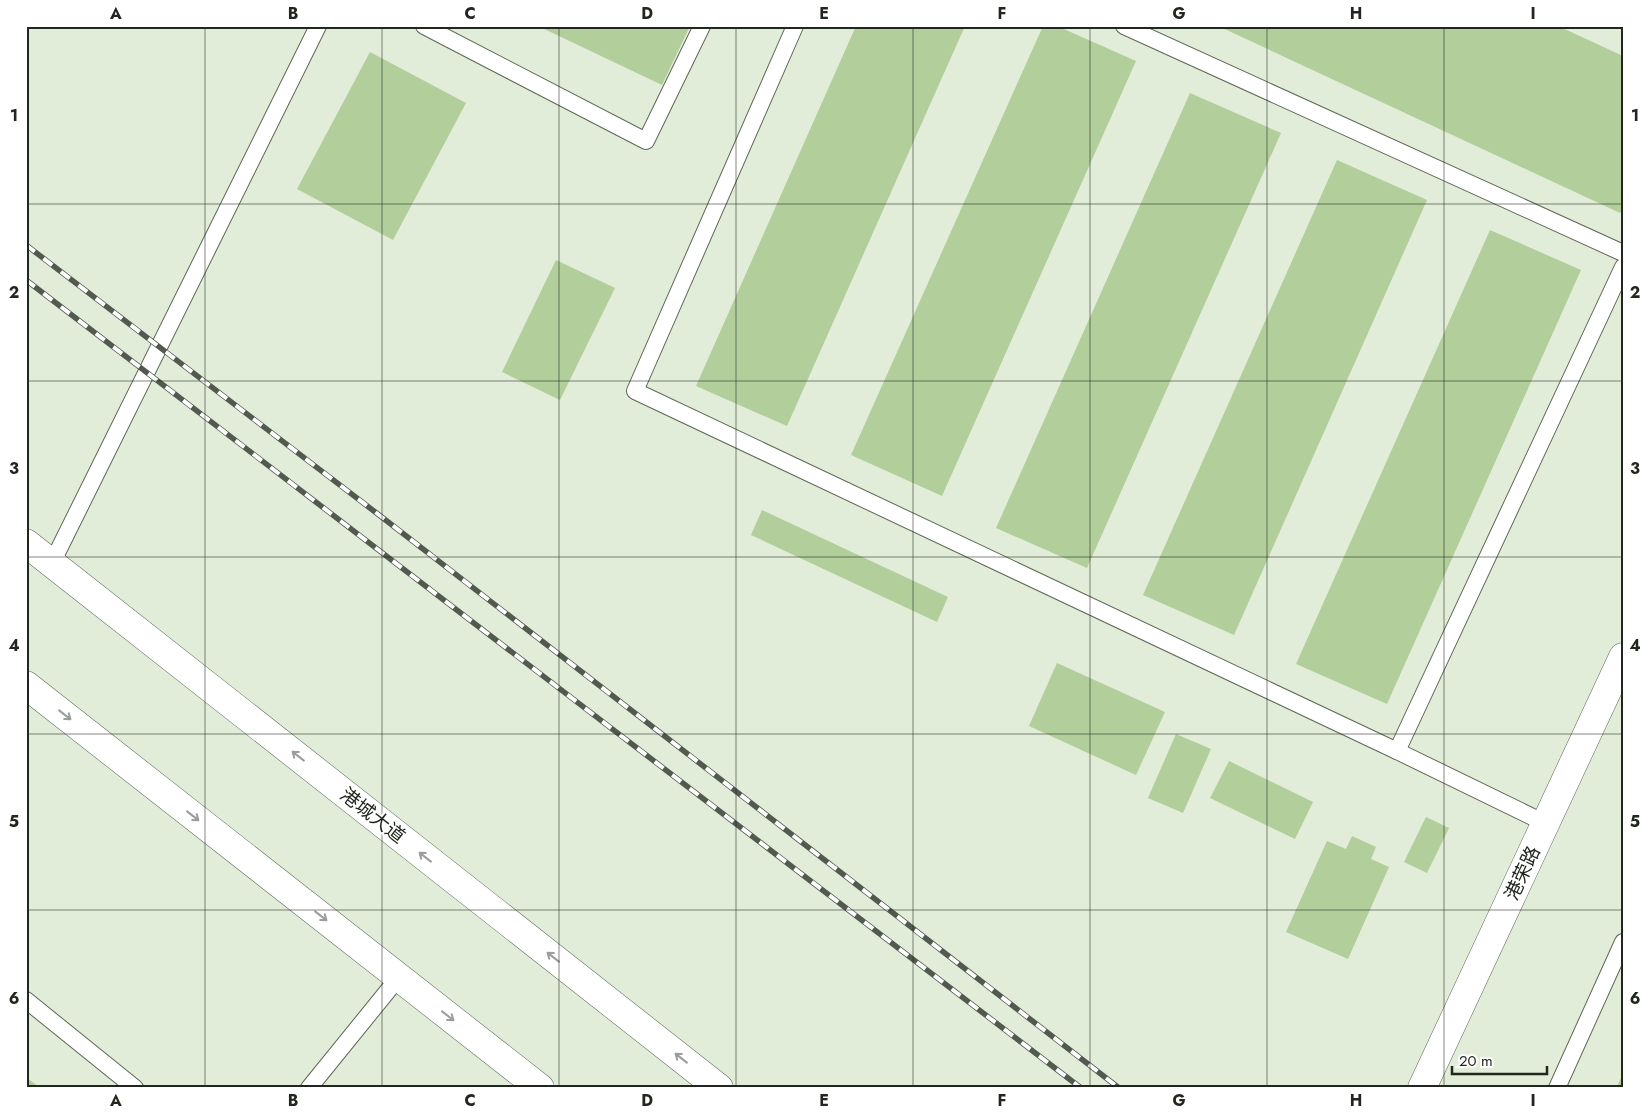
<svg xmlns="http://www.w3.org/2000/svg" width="1649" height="1114" font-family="Jost,'Noto Sans SC',sans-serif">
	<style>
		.building { fill: #b1ce9b }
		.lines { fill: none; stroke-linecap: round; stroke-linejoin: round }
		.lane-casing { stroke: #5e6856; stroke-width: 18 }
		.secondary-casing { stroke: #5e6856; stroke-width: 29 }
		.lane { stroke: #fff; stroke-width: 16 }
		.secondary { stroke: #fff; stroke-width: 28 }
		.rail-casing { stroke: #52594e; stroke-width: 5.5 }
		.rail { stroke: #fff; stroke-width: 4; stroke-dasharray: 11; stroke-linecap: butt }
		.oneway { stroke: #9b9d9a }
		.grid { fill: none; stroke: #21261e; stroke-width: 1; stroke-opacity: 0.55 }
		.labels { text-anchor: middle; stroke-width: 4; stroke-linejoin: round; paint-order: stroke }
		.street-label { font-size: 19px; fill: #21261e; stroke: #fff }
		.neatline { fill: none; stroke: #21261e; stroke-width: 2 }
		.grid-label { font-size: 16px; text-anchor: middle; font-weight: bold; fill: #21261e }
	</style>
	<rect width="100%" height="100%" fill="#e1edd9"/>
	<g class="building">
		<path d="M538,26H690L662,85Z"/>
		<path d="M856,26H965L787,426L696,386Z"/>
		<path d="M1043,26H1057L1136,61L942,496L851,455Z"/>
		<path d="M1218,26H1558L1623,56V208L1620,213Z"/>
		<path d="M370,52L466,103L393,240L297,189Z"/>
		<path d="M1190,93L1281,133L1087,568L996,528Z"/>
		<path d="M1337,160L1427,200L1234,635L1143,595Z"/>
		<path d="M1490,230L1581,270L1387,704L1296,664Z"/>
		<path d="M556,260L615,288L560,400L502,372Z"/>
		<path d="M762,510L948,597L937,622L751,535Z"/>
		<path d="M1057,663L1165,712L1136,775L1029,726Z"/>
		<path d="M1176,734L1211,749L1183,813L1148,798Z"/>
		<path d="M1229,761L1313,802L1295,839L1210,798Z"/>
		<path d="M1426,817L1449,828L1427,873L1404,862Z"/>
		<path d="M1352,836L1376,847L1371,859L1389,867L1348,959L1286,932L1327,841L1346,849Z"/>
		<path d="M1623,1074V1088H1616Z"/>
		<path d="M26,1077L40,1088H26Z"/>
	</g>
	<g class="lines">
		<g class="lane-casing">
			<g id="lane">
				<path d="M424,26L646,141L702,26"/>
				<path d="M795,26L635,391L1397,751L1623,267"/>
				<path d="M1124,26L1623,253"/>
				<path d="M52,563L318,26"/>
				<path d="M1397,751L1545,823"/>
				<path d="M26,1000L135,1088"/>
				<path d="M309,1088L399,977"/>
				<path d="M1557,1088L1623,942"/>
			</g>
		</g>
		<g class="secondary-casing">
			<g id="secondary">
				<path d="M26,543L719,1088"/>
				<path d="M26,685L540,1088"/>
				<path d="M1422,1088L1623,657"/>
			</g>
		</g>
		<use href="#lane" class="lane"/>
		<use href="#secondary" class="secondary"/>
		<g class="rail-casing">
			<g id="rail">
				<path d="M26,245L383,518L1119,1088"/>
				<path d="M26,280L1081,1088"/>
			</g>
		</g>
		<use href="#rail" class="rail"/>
	</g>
	<defs><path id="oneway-shaft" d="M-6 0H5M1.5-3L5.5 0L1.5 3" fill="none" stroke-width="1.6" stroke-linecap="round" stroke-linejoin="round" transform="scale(1.25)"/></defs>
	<g class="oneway">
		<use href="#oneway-shaft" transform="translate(65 715) rotate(38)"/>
		<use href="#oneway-shaft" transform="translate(298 756) rotate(-142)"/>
		<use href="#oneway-shaft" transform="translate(193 816) rotate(38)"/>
		<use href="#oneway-shaft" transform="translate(425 857) rotate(-142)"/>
		<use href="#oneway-shaft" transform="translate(321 916) rotate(38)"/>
		<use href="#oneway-shaft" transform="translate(553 957) rotate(-142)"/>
		<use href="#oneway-shaft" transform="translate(448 1016) rotate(38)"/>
		<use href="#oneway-shaft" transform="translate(681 1058) rotate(-142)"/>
	</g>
	<path class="grid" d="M205,26V1088M382,26V1088M559,26V1088M736,26V1088M913,26V1088M1090,26V1088M1267,26V1088M1444,26V1088M26,204H1623M26,381H1623M26,557H1623M26,734H1623M26,910H1623"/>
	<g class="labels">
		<g class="street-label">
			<text transform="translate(373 815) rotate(38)" y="7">港城大道</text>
			<text transform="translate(1522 873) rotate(-65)" y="7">港荣路</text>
		</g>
	</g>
	<rect width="1649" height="1114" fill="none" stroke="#ffffff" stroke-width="55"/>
	<path d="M1452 1066v8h95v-8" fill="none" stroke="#21261e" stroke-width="2.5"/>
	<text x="1459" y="1066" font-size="15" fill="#21261e" stroke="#ffffff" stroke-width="4" paint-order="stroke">20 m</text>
	<rect x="28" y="28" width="1594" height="1058" class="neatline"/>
	<g class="grid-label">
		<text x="116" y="19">A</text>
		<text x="293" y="19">B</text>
		<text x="470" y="19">C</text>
		<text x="647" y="19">D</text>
		<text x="824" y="19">E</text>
		<text x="1002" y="19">F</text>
		<text x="1179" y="19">G</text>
		<text x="1356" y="19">H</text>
		<text x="1533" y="19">I</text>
		<text x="14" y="121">1</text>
		<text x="1635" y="121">1</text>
		<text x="14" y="298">2</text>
		<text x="1635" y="298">2</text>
		<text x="14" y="474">3</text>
		<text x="1635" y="474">3</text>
		<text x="14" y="651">4</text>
		<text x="1635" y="651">4</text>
		<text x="14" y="827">5</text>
		<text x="1635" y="827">5</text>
		<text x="14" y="1004">6</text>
		<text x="1635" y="1004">6</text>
		<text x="116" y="1106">A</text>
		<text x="293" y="1106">B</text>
		<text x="470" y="1106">C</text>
		<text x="647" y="1106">D</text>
		<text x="824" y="1106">E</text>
		<text x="1002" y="1106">F</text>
		<text x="1179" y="1106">G</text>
		<text x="1356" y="1106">H</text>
		<text x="1533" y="1106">I</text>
	</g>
</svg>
